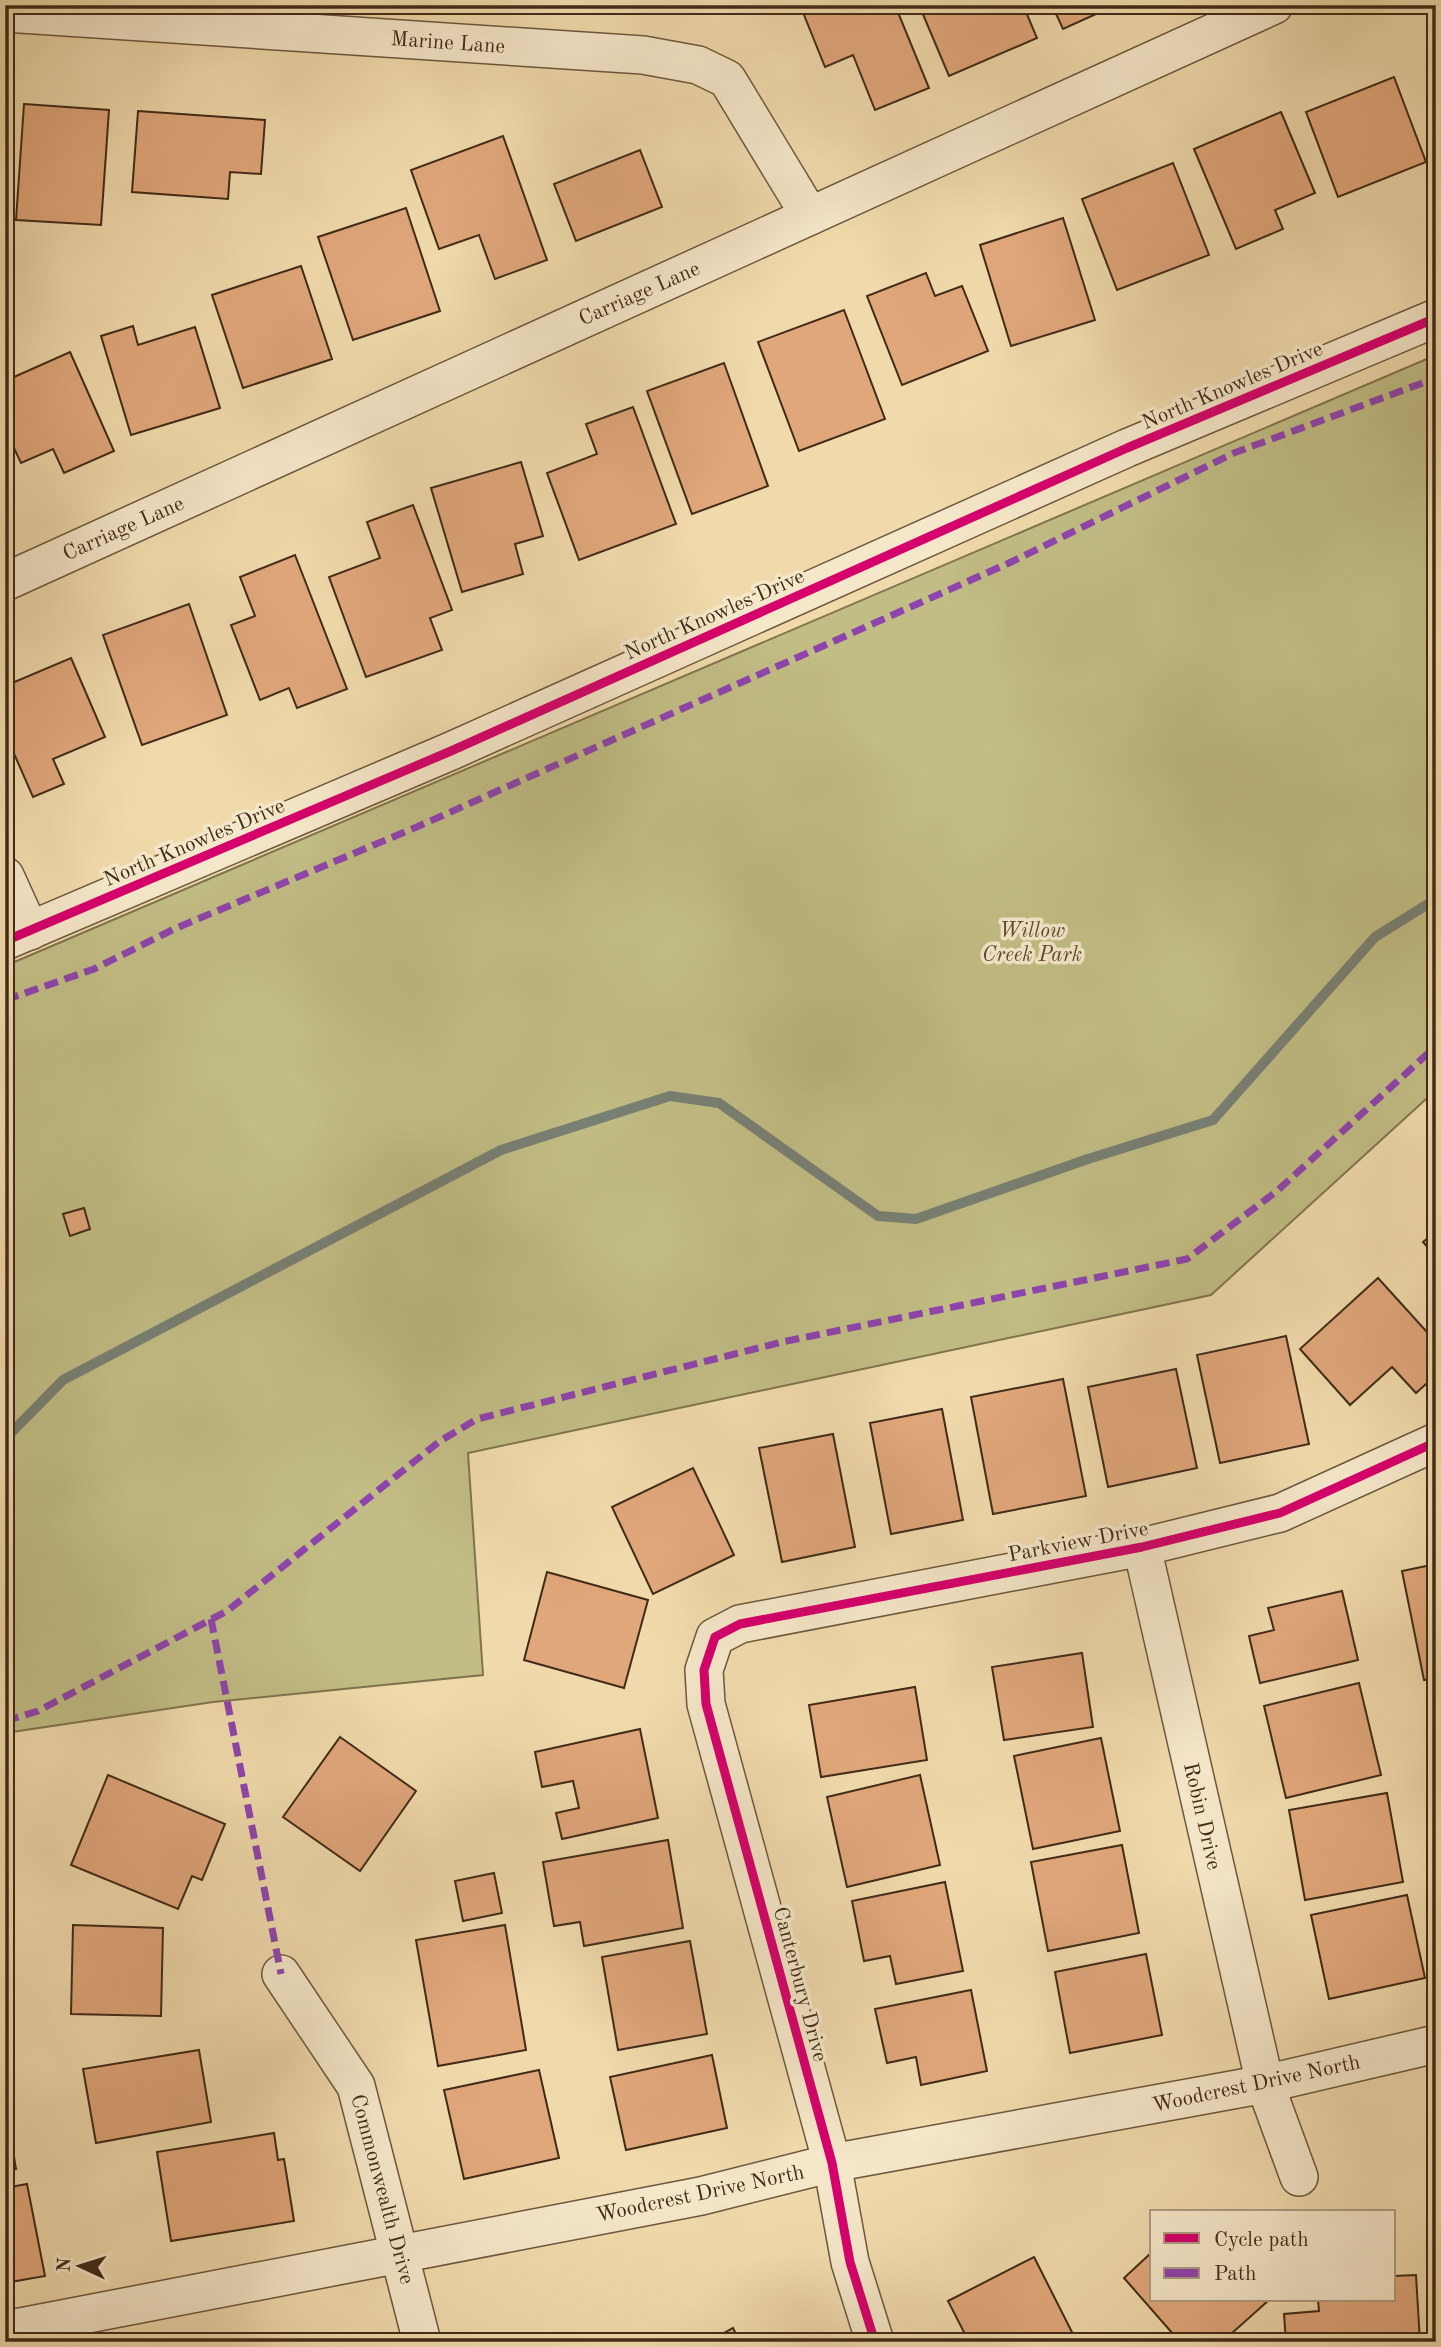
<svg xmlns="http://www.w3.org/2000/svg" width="1441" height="2347" font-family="'Old Standard TT',serif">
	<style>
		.green { fill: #c1bd84; stroke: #81744e; stroke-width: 2 }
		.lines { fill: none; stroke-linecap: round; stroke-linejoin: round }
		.stream { stroke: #788074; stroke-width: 10 }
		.building { fill: #e0a77b; stroke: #412b18; stroke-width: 2 }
		.minor-casing { stroke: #6d573d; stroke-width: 40 }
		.minor { stroke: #f5e7c9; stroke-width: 37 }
		.quiet { stroke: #8e44ad; stroke-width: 7; stroke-dasharray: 14 7; stroke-linecap: butt }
		.cycleway-casing { stroke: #f5e7c9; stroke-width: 13 }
		.cycleway { stroke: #d6006c; stroke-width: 9 }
		.labels { text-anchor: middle; stroke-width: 7; stroke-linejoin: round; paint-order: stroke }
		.street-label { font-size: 21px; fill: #412b18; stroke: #f5e7c9 }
		.park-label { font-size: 21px; font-style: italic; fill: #5b482e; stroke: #f5e7c9 }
	</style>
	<rect width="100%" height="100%" fill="#f0daac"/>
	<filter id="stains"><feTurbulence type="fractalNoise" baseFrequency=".00286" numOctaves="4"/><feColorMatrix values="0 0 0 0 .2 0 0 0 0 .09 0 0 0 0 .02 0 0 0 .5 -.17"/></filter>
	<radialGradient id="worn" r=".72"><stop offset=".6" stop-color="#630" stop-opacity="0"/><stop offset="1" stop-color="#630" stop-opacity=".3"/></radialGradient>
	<path class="green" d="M1436,355V1090L1211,1295L468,1453L483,1675L213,1702L5,1733V966Z"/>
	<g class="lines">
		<path class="stream" d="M5,1439L63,1380L501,1150L670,1096L719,1103L878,1216L916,1219L1088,1159L1213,1120L1375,937L1436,899"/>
	</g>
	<g class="building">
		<path d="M800,5H895L929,88L875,110L853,55L825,67Z"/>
		<path d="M919,5H1023L1037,38L949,76Z"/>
		<path d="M1052,5H1116L1063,29Z"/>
		<path d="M1394,77L1426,162L1338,197L1306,112Z"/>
		<path d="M24,104L109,110L101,225L16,220Z"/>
		<path d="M138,111L265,120L261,174L230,172L228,199L132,192Z"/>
		<path d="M1281,112L1315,193L1275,210L1283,229L1236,249L1194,149Z"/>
		<path d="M503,136L547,260L495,279L479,235L439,249L411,170Z"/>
		<path d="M640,150L662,207L576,241L554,184Z"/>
		<path d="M1173,163L1209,255L1117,290L1082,199Z"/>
		<path d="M406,208L440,311L353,340L318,237Z"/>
		<path d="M1063,218L1095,320L1011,346L980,245Z"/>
		<path d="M301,266L332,359L243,388L212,295Z"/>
		<path d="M926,273L935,296L962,286L988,351L902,385L867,296Z"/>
		<path d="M844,310L885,419L799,451L758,342Z"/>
		<path d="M133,326L138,345L195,327L220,408L131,435L101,336Z"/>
		<path d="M70,352L114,451L64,473L53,449L21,463L5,429V381Z"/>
		<path d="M724,363L768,486L692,514L647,391Z"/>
		<path d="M633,407L676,524L579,560L547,473L597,454L586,424Z"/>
		<path d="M521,462L543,536L515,544L523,574L462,592L431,488Z"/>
		<path d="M413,505L452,610L430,618L442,650L366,677L329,577L380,558L367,522Z"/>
		<path d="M295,555L347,689L297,708L289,688L260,700L231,625L255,616L240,577Z"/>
		<path d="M189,604L227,715L142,745L103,635Z"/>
		<path d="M71,658L105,737L53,759L64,784L33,797L5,733V686Z"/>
		<path d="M84,1208L90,1229L70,1236L63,1214Z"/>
		<path d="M1436,1231V1257L1423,1242Z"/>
		<path d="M1378,1278L1436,1342V1375L1416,1393L1392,1367L1350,1405L1300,1349Z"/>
		<path d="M1286,1336L1309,1444L1220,1463L1197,1355Z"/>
		<path d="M1176,1369L1197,1468L1108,1487L1088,1387Z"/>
		<path d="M1063,1379L1086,1496L993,1514L971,1397Z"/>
		<path d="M942,1409L963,1520L891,1534L870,1423Z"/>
		<path d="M833,1434L855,1547L782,1562L759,1448Z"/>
		<path d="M693,1468L734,1555L653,1594L612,1507Z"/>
		<path d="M1436,1564V1678L1424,1680L1402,1571Z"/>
		<path d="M547,1572L648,1600L624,1688L524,1660Z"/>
		<path d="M1342,1591L1358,1660L1260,1683L1249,1636L1274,1630L1268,1608Z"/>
		<path d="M1082,1653L1093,1727L1004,1740L992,1667Z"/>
		<path d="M1359,1683L1381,1775L1286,1798L1264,1706Z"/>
		<path d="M915,1687L927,1760L821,1777L809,1705Z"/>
		<path d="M640,1729L658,1818L562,1839L556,1813L579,1808L573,1781L542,1787L535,1752Z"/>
		<path d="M340,1737L416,1791L360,1871L283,1817Z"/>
		<path d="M1101,1738L1120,1831L1033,1849L1014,1756Z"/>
		<path d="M108,1775L225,1824L202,1880L192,1876L178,1909L71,1865Z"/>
		<path d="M920,1775L940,1865L847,1887L827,1797Z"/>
		<path d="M1387,1793L1403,1882L1305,1900L1289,1810Z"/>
		<path d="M668,1840L683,1928L584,1946L580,1922L554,1926L543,1862Z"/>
		<path d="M1122,1845L1139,1933L1048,1951L1031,1862Z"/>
		<path d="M494,1873L502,1913L463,1921L455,1881Z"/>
		<path d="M945,1882L963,1971L896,1984L890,1956L864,1961L852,1901Z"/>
		<path d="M1407,1895L1425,1978L1329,1999L1311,1915Z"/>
		<path d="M73,1925L163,1928L161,2016L71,2014Z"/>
		<path d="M505,1925L526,2050L438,2066L416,1940Z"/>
		<path d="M690,1941L707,2034L618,2050L602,1957Z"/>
		<path d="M1146,1954L1162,2035L1070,2053L1055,1972Z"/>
		<path d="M971,1990L987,2071L921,2085L916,2057L887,2063L875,2009Z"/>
		<path d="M199,2050L211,2122L96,2143L83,2069Z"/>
		<path d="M712,2055L727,2128L626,2150L610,2077Z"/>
		<path d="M539,2070L559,2158L464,2179L444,2090Z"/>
		<path d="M5,2101L16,2169L5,2170Z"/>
		<path d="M274,2133L278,2160L284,2159L294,2221L171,2241L157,2152Z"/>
		<path d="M27,2184L45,2276L5,2283V2188Z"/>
		<path d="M1152,2252V2300H1269L1222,2342H1180L1124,2278Z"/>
		<path d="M1034,2257L1077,2342H969L948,2301Z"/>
		<path d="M1416,2275L1420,2342H1286L1284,2314L1319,2311L1318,2300H1394V2276Z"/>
		<path d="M733,2328L740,2342H708Z"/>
	</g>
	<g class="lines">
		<g class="minor-casing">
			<g id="minor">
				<path d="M5,13L643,55L698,65L727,79L810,216"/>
				<path d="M5,582L1274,5"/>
				<path d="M5,876L30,931"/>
				<path d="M5,941L451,751L1127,448L1436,318"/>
				<path d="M1142,1547L1265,2084L1299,2177"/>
				<path d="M281,1974L356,2086L422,2342"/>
				<path d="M5,2330L701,2196L832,2163L1265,2084L1436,2044"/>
				<path d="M875,2342L850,2262L832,2163L706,1704L704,1670L715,1637L740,1624L1142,1547L1280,1513L1436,1442"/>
			</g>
		</g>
		<use href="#minor" class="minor"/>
		<g class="quiet">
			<path d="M5,1000L94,969L174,929L419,826L841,638L1009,563L1234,453L1436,378"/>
			<path d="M211,1619L281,1974"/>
			<path d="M5,1721L38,1711L227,1611L440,1441L477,1419L782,1342L1187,1259L1277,1191L1436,1046"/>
		</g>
		<g class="cycleway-casing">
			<g id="cycleway">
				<path d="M5,941L451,751L1127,448L1436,318"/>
				<path d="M875,2342L850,2262L832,2163L706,1704L704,1670L715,1637L740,1624L1142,1547L1280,1513L1436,1442"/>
			</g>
		</g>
		<use href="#cycleway" class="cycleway"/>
	</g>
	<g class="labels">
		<g class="street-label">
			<text transform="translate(448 42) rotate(4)" y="7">Marine Lane</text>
			<text transform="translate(639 293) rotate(-24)" y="7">Carriage Lane</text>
			<text transform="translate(1232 385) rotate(-23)" y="7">North Knowles Drive</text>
			<text transform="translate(123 528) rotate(-24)" y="7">Carriage Lane</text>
			<text transform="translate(714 614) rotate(-24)" y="7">North Knowles Drive</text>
			<text transform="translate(194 842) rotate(-23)" y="7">North Knowles Drive</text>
			<text transform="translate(1078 1541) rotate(-11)" y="7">Parkview Drive</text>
			<text transform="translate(1203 1816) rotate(77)" y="7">Robin Drive</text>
			<text transform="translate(801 1984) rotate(75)" y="7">Canterbury Drive</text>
			<text transform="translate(1256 2083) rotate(-12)" y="7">Woodcrest Drive North</text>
			<text transform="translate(383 2189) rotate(75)" y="7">Commonwealth Drive</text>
			<text transform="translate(700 2193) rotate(-12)" y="7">Woodcrest Drive North</text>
		</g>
		<g class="park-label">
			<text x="1032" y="937">Willow<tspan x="1032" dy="24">Creek Park</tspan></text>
		</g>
	</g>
	<rect width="1441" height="2347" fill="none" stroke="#f0daac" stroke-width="28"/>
	<rect x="7" y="7" width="1427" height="2333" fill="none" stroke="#412b18" stroke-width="3.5"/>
	<rect x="14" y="14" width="1413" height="2319" fill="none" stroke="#412b18" stroke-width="2"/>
	<rect x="1150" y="2210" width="245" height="91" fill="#f5e7c9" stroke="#ad9c82" stroke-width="2"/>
	<rect x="1164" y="2233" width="35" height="10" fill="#d6006c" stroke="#ad9c82" stroke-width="2"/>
	<text x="1214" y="2246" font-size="21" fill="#412b18">Cycle path</text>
	<rect x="1164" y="2268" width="35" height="10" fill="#8e44ad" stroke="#ad9c82" stroke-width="2"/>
	<text x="1214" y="2280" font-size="21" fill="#412b18">Path</text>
	<g transform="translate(80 2266) rotate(274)" stroke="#f5e7c9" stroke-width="5" paint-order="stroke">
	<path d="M0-5L12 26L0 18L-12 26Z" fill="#412b18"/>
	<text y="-10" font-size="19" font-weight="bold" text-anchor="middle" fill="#412b18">N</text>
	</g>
	<rect width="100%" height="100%" filter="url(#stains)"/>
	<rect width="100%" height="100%" fill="url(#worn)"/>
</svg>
